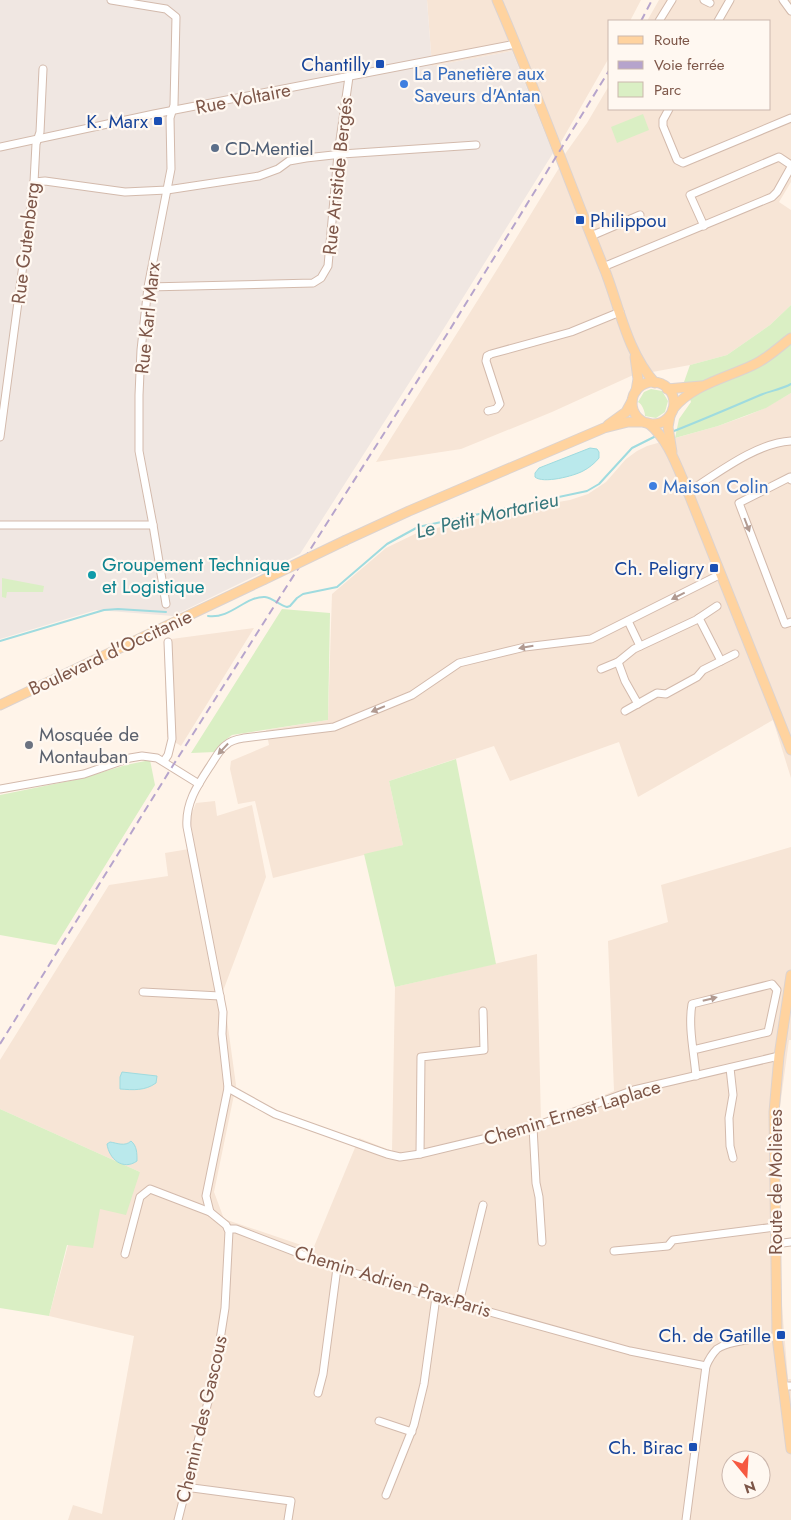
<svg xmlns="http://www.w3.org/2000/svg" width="791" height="1520" font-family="Jost,sans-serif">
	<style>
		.residential { fill: #f7e5d6; fill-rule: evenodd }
		.industrial { fill: #f0e7e2 }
		.green { fill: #daefc4 }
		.water { fill: #bae9ec; stroke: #9fdbdf }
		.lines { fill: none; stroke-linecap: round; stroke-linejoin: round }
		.stream { stroke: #9fdbdf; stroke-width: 2 }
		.minor-casing { stroke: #d3baac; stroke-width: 9 }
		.major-casing { stroke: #ddd3cf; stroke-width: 11 }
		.minor { stroke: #fff; stroke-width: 7 }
		.major { stroke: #ffd39f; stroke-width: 9 }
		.rail { stroke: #b6a4cc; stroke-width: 2; stroke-dasharray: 8 5; stroke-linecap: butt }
		.major-bridge-casing { stroke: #ddd3cf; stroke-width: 11; stroke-linecap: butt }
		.major-bridge { stroke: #ffd39f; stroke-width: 9 }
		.oneway { fill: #b19a91 }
		.transit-dot { fill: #1a4fb4; stroke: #fff8f1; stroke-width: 2 }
		.shop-dot { fill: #3f7fe0; stroke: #fff8f1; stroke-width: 2 }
		.service-dot { fill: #5c6f8a; stroke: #fff8f1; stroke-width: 2 }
		.culture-dot { fill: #0f9aa8; stroke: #fff8f1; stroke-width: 2 }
		.worship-dot { fill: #6b7280; stroke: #fff8f1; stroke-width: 2 }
		.labels { text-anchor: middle; stroke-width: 4.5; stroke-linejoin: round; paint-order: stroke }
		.transit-label { font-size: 19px; fill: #164399; stroke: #fff8f1; text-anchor: end }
		.shop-label { font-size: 19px; fill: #366cbe; stroke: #fff8f1; text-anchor: start }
		.street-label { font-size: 19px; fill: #7d5648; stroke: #fff8f1 }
		.service-label { font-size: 19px; fill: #4e5e75; stroke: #fff8f1; text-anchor: start }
		.culture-label { font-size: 19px; fill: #0d838f; stroke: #fff8f1; text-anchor: start }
		.worship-label { font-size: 19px; fill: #5b616d; stroke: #fff8f1; text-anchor: start }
		.water-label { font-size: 20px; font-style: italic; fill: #36777c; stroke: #fff8f1 }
	</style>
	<rect width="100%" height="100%" fill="#fff4e9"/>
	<g class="residential">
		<path d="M427,0H641L630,21H610V56L561,142L553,153L512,51L432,66Z"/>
		<path d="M659,0H791V182L779,202L791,210V305L770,325L727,355L690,365L631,376L552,412L461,449L376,462L498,268L559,168L565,154L587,123L610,84V109H770V21H647Z"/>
		<path d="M791,393V778L773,720L638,797L619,742L510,781L494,746L389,781L403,845L273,878L255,801L238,804L230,769L231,761L269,745L266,730L328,720L332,594L386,548L419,532L529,507L570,500L588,494L606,482L626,459L637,451L647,446L718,426L746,416L765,408Z"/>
		<path d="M254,628L181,746L167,737L164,640Z"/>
		<path d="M215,801L217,816L252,805L266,877L223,991L236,1085L214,1192L224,1219L313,1249L359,1138L392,1151L395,987L537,954L541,1122L614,1091L608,941L668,922L661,885L791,847V1040H789L776,1136L782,1306L788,1379H791V1520H68L73,1505L102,1514L134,1336L49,1316L68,1245L100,1208L140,1172L0,1109V1060L109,885L168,876L165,853L195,848L190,818L196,803ZM731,1460H761V1490H731Z"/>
	</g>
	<path class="industrial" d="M0,0H427L432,66L512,51L553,153L441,333L300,554L173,616L96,610L0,639Z"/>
	<g class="green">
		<path d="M643,114L649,130L617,143L611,127Z"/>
		<path d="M791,305V393L766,408L718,426L675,438L679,419L691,402L684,382L690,365L727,355L770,325Z"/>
		<path d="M651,389L662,391L668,401L665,412L656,418L645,416C645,411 642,404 638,402L644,392Z"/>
		<path d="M2,578L44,586L43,592H7L6,598L2,597Z"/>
		<path d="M282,609L330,613L328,720L232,735L224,741L215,752L191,753Z"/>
		<path d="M456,759L496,964L395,987L364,854L403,845L389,781Z"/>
		<path d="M150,760L155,785L56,945L0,935V795L79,779L126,765Z"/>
		<path d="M0,1109L140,1172L126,1215L100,1209L93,1248L67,1245L49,1316L0,1308Z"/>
	</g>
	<g class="water">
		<path d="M590,448L597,449L599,452V458C595,463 589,468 583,471C574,476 543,484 535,477V473L539,468Z"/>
		<path d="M122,1072L157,1076L156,1083C145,1091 133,1090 120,1089V1077Z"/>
		<path d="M131,1141C137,1146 137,1153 137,1161C123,1171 109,1159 107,1144L110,1142C117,1143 125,1147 131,1141Z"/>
	</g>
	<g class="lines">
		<g class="stream">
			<path d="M674,431C702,420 730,408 758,396C769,391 780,390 791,384"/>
			<path d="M208,616C231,619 245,596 265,597C273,598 279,605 287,607L290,606L297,598L303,594L337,587L387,544L418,527L587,491L599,484L632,448L654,437"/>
			<path d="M0,641L104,610L118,609L166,612"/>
		</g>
		<g class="minor-casing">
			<g id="minor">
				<path d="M111,0L166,9L176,17L174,105L170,118L171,169L148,287L141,350L139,395V451L153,525L166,604"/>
				<path d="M704,0L710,3"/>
				<path d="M783,0L791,11"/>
				<path d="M659,21L672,0"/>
				<path d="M718,21L730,0"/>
				<path d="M669,109L663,120V126L677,160L683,163L791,118"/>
				<path d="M0,147L154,114L516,44"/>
				<path d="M34,182L45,181L125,192L167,190L259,176L278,169L289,161L306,158L342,154L476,145"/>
				<path d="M704,226L690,195L779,157L791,165"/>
				<path d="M591,236L640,215"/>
				<path d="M603,267L772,197L777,192L791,167"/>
				<path d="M148,287L313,283L321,278L328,266L338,154L349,77"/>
				<path d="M488,411L496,409L500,404L486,361L487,356L491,354L571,332L620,312"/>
				<path d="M0,437L34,182L36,144L40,132L43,69"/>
				<path d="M791,480L790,477L739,503L785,624L791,622"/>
				<path d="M688,492C718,473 756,443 791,441"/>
				<path d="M0,525H153"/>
				<path d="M699,618L721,661"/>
				<path d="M628,621L640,646"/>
				<path d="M618,662L625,681L638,704"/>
				<path d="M601,669L618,662L634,649L696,620L717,606"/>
				<path d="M625,711L657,693L666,694L697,677L703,670L735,654"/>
				<path d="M164,761L168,755L172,739L168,642"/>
				<path d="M0,789L84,774L130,758L142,756L157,758L199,784"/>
				<path d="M143,992L220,996"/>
				<path d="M693,1050L768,1032L777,990L772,984L692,1004C688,1027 694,1052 696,1076"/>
				<path d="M730,1068L733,1095L729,1118L730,1146L733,1158"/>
				<path d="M228,1088L275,1114L387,1154L400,1157L420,1154L533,1127L634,1090L779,1056"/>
				<path d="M533,1127L536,1183L539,1197L542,1242"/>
				<path d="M420,1154L421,1057L484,1050L483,1011"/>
				<path d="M228,1229H236L337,1268L436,1297L630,1351L706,1366"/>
				<path d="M775,1244L791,1242"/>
				<path d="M614,1251L668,1246L673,1240L775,1227"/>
				<path d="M125,1254L140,1197L150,1189L210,1212"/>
				<path d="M459,1303L483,1205"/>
				<path d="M783,1386H791"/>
				<path d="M318,1393L323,1374L337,1268"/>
				<path d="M379,1421L412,1432"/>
				<path d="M185,1487L291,1501L288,1520"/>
				<path d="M386,1495L414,1425L424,1384L436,1297"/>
				<path d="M178,1520L214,1378L225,1308L229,1231L226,1225L210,1212L206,1196L228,1088L222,1034L223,1012L187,827C185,802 199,783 212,763C216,757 220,749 226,745C231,740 238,739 244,738L334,727L412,695L459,663L525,647L591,639L721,574"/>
				<path d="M686,1520L706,1366C709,1359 712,1354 717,1349C729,1340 762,1338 777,1337"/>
			</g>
		</g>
		<g class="major-casing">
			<g id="major">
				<path d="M497,0C536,90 569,182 606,273C620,310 628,353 655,383"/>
				<path d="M635,357L638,379L636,391"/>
				<circle cx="653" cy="403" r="21"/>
				<path d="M667,389L701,386"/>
				<path d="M673,409C692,385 726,378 753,365C767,359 779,347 791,338"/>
				<path d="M670,416L668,427L672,452"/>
				<path d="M648,423C668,438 678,469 688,492L791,750"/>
				<path d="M608,425L626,412L632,401"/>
				<path d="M346,540L409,511L604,428L628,422H643"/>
				<path d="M0,705L263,580"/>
				<path d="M791,975L779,1056L774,1112L777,1337L791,1449"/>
			</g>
		</g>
		<use href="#minor" class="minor"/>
		<use href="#major" class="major"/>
		<g class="rail">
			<path d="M641,21L652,0"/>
			<path d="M0,1044L172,767L449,331L610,69"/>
		</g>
		<g class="major-bridge-casing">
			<path id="major-bridge" d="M263,580L346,540"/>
		</g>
		<use href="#major-bridge" class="major-bridge"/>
	</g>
	<defs><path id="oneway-solid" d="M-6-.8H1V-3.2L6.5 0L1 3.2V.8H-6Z" transform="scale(1.25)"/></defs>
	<g class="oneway">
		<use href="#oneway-solid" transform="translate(747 525) rotate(69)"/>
		<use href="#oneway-solid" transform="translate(678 596) rotate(153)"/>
		<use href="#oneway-solid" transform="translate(526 647) rotate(170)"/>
		<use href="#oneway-solid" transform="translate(378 709) rotate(157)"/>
		<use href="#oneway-solid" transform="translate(223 749) rotate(133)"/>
		<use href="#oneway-solid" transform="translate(710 999) rotate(-14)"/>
	</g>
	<g class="transit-dot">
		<rect x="375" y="59" width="10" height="10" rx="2.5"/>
		<rect x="153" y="116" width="10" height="10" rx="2.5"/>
		<rect x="575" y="215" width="10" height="10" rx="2.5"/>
		<rect x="709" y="563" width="10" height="10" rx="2.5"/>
		<rect x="776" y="1330" width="10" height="10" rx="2.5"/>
		<rect x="688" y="1442" width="10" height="10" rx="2.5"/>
	</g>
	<g class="shop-dot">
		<circle cx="404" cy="84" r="5"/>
		<circle cx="653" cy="486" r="5"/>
	</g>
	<circle class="service-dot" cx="215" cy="148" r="5"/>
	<circle class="culture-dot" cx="92" cy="575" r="5"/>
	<circle class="worship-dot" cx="29" cy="745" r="5"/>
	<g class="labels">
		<g class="transit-label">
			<text x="370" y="71">Chantilly</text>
			<text x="148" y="128">K. Marx</text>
			<text x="590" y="227" text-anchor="start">Philippou</text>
			<text x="704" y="575">Ch. Peligry</text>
			<text x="771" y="1342">Ch. de Gatille</text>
			<text x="683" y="1454">Ch. Birac</text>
		</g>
		<g class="shop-label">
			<text x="414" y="80">La Panetière aux<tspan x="414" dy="22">Saveurs d'Antan</tspan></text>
			<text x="663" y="493">Maison Colin</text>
		</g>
		<g class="street-label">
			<text transform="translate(243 98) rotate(-11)" y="7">Rue Voltaire</text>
			<text transform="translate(337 176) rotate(-84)" y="7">Rue Aristide Bergés</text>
			<text transform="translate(25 243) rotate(-83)" y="7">Rue Gutenberg</text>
			<text transform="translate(147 318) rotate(-84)" y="7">Rue Karl Marx</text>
			<text transform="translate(110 652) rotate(-25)" y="7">Boulevard d'Occitanie</text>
			<text transform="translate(572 1112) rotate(-17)" y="7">Chemin Ernest Laplace</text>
			<text transform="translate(775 1182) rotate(-90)" y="7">Route de Molières</text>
			<text transform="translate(393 1281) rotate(17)" y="7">Chemin Adrien Prax-Paris</text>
			<text transform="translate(201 1419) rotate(-77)" y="7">Chemin des Gascous</text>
		</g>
		<g class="service-label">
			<text x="225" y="155">CD-Mentiel</text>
		</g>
		<g class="culture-label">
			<text x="102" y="571">Groupement Technique<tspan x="102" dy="22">et Logistique</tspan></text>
		</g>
		<g class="worship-label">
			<text x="39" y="741">Mosquée de<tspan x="39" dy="22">Montauban</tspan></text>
		</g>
		<g class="water-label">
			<text transform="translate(487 515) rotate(-13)" y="7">Le Petit Mortarieu</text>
		</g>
	</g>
	<rect x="608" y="20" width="162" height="90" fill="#fff8f1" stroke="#cbb7ad"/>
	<rect x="618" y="36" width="25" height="8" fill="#ffd39f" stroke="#cbb7ad"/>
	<text x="654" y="45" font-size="15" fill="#7d5648">Route</text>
	<rect x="618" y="61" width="25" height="8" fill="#b6a4cc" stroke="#cbb7ad"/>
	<text x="654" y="70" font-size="15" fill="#7d5648">Voie ferrée</text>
	<rect x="618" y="82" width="25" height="15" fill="#daefc4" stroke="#cbb7ad"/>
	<text x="654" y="95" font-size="15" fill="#7d5648">Parc</text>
	<g transform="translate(746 1475) rotate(162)"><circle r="24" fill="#fff8f1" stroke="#cbb7ad"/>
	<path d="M0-4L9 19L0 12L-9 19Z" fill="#f65941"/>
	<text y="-8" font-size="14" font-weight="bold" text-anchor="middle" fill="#7d5648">N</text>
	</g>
</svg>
